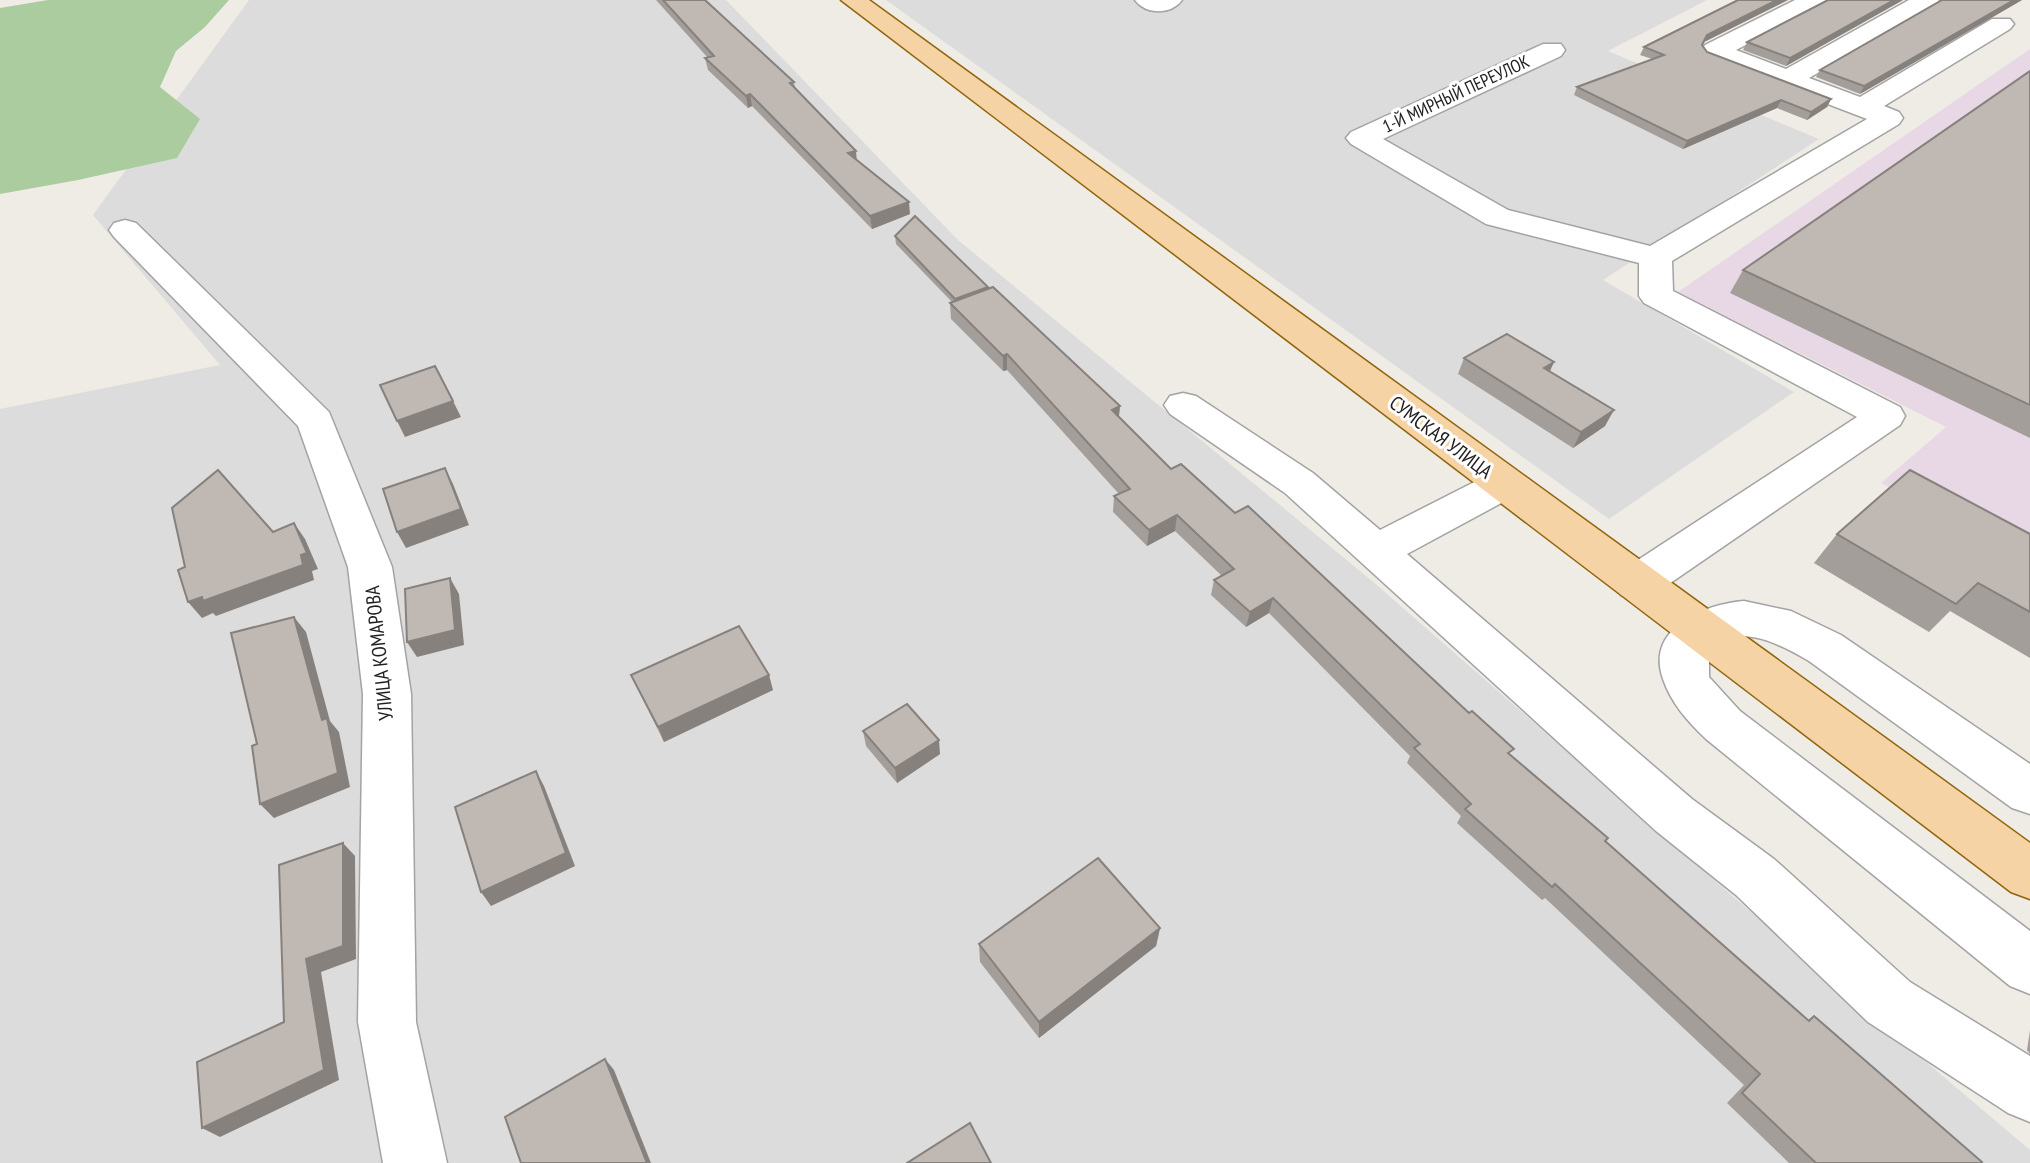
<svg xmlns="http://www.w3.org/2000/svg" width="2030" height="1163" font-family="'PT Sans Narrow',sans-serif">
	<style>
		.residential { fill: #dddcdc }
		.industrial { fill: #e8d8e5 }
		.forest { fill: #abcc9e }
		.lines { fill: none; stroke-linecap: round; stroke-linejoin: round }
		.minor-casing { stroke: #a3a3a3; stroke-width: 3 }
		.major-casing { stroke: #90640a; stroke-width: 3 }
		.minor { fill: #fff; fill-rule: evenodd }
		.major { fill: #f6d3a5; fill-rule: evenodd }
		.wall { fill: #a49e9a }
		.shaded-wall { fill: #86817d }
		.building { fill: #bfb8b3; stroke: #86817d; stroke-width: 2 }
		.labels { text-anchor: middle; stroke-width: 6; stroke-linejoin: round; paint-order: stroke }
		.far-street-label { font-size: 18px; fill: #1f1f1f; stroke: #fff }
		.street-label { font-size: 20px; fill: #1f1f1f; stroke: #fff }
	</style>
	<rect width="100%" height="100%" fill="#efece6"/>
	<g class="residential">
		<path d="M249,0H726L958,240L1371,580L1807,961L2030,1150V1163H0V409L220,365L93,215Z"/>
		<path d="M886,0H1707L1608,51L1819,139L1603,280L1794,392L1609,519Z"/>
	</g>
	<path class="industrial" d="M2030,49V563L1881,483L1946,427L1678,292Z"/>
	<path class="forest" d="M48,0H229L205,27L176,51L160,87L200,119L177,158L78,180L0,194V8Z"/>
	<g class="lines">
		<g class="minor-casing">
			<g id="minor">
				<path d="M1135,0H1182C1171,15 1146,15 1135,0Z"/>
				<path d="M1795,0H1826L1823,5L1736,50L1786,69L1909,0H1939L1936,5L1809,78L1860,97L1992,19H2010L2014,24L2010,29L1884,106L1899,112L1903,118L1899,124L1672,261L1673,291L1900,407L1905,416L1900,425L1653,595L1637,600L1621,595L1615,583L1621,571L1857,417L1644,303L1639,296V263L1486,224L1351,144L1346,138L1351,132L1543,44H1561L1565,50L1561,56L1383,139L1508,210L1650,246L1867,119L1705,57L1701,51L1705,45Z"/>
				<path d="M125,220L136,223L329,412L392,567L411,694L416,1022L447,1163H383L358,1022L363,694L348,567L298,426L114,237L109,230L114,223Z"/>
				<path d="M1183,393L1196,396L1313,473L1380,530L1490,474L1504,470L1518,474L1524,484L1518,494L1407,554L1692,799L1774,859L1910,982L2030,1056V1122L2008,1113L1868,1022L1736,895L1656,831L1285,493L1170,414L1164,405L1170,396Z"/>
				<path d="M1744,601L1791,611L1841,635L2030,764V814L2012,808L1809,661C1779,644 1737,620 1709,652V677L1740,711L2030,931V994L2010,986L1706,739C1688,722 1671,703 1663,679C1645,628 1705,604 1744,601Z"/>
			</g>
		</g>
		<g class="major-casing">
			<path id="major" d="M841,0H869L2030,843V899L2011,892Z"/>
		</g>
		<use href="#minor" class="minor"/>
		<use href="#major" class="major"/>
	</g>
	<g class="wall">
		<path d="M656,0H705L794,82L795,88L857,160L910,214L872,229L752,106L748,108L708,70L705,58H708Z"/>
		<path d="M1788,0L1704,42L1702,45L1707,52L1831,99L1827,107L1807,120L1777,108L1683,149L1574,95L1577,87L1652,59L1640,55L1644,47Z"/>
		<path d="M1903,0L1786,66L1743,50L1747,42Z"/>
		<path d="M1940,0H2022L1860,94L1816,77L1820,70L1940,2Z"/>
		<path d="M2030,71V438L1730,293L1743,270Z"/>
		<path d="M895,236L988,287V289L1120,406L1119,417L1171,469L1235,513L1510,755L1608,838L1606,841L1808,1020L1814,1016L1981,1163H1789L1727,1103L1744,1085L1545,898L1542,900L1457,823L1461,816L1407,763L1410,756L1269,613L1246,627L1211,595L1214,580L1222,576L1175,531L1147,546L1113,512L1114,496L1119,494L1007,370L1003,371L951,319L950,303L952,302L896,244Z"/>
		<path d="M1464,358L1550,372L1605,426L1573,448L1458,374Z"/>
		<path d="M1837,534H2030V658L1950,611L1929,632L1814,563Z"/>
		<path d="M631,675L773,690L664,742Z"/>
		<path d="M863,731L940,754L897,783L866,746Z"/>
		<path d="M1160,928L1156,946L1039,1038L980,962L979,944Z"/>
		<path d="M2030,1030V1054L2027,1050Z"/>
	</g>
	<g class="shaded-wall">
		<path d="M1777,0H1788L1704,42L1707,35Z"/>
		<path d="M1894,0H1903L1786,66L1790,58Z"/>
		<path d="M2014,0H2022L1860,94L1864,86Z"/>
		<path d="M750,94L752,106L748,108L746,96Z"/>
		<path d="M1831,99L1827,107L1807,120L1811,112Z"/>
		<path d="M1781,100L1777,108L1683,149L1687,141Z"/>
		<path d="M856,151L857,163L848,153Z"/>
		<path d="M909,202L910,214L872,229L870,216Z"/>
		<path d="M988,287V295L956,307L955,299Z"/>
		<path d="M1007,354V370L1003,371V356Z"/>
		<path d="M1554,362L1547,378L1544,368Z"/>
		<path d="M453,401L461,417L405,437L397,421Z"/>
		<path d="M1120,406L1118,422L1112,410Z"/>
		<path d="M1614,410L1605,426L1573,448L1581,432Z"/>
		<path d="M445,468L453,484L469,525L406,548L397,532Z"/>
		<path d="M1177,515L1175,531L1147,546L1149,530Z"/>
		<path d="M294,523L305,539L318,569L312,571L314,580L216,616L213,613L202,618L188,602Z"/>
		<path d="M450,578L459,594L464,645L417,657L407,642Z"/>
		<path d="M1273,598L1269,613L1246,627L1250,612Z"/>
		<path d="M294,617L306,632L330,721L339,732L350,787L274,818L260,804L322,720Z"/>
		<path d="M769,675L773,690L664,742L658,727Z"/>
		<path d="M939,740L940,754L897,783L895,768Z"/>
		<path d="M536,771L544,786L575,866L491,906L481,892Z"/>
		<path d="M343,843L355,856L356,959L321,972L339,1080L220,1137L202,1128L324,1070L306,959Z"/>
		<path d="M1160,928L1156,946L1039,1038V1022Z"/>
		<path d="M605,1059L614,1070L651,1163H647Z"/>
	</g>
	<g class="building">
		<path d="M663,0H705L794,82L790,83L856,151L848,153L909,202L870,216L750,94L746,96L705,58L714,56Z"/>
		<path d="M1738,0H1777L1707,35L1702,45L1707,52L1831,99L1811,112L1781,100L1687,141L1577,87L1664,55L1644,47Z"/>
		<path d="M1828,0H1894L1790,58L1747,42Z"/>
		<path d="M1942,0H2014L1864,86L1820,70Z"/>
		<path d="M2030,71V405L1743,270Z"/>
		<path d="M915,216L988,287L955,299L895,236Z"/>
		<path d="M993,287L1120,406L1112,410L1171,469L1181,464L1235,513L1248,506L1469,713L1472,711L1514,749L1508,753L1608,838L1605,841L1809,1021L1814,1016L1982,1162L1981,1163H1816L1742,1093L1760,1074L1555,884L1552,887L1465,809L1471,804L1414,748L1420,744L1273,598L1250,612L1214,580L1234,569L1177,515L1149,530L1114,496L1130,489L1007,354L1003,356L950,303Z"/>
		<path d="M1507,334L1554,362L1544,368L1614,410L1581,432L1464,358Z"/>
		<path d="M435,366L453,401L397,421L380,385Z"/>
		<path d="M445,468L461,509L397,532L383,489Z"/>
		<path d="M218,470L273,532L294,523L307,553L301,555L303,565L203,601L202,597L188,602L178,570L185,567L172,508Z"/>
		<path d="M1910,470L2030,534V612L1978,583L1956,604L1837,534Z"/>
		<path d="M450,578L455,630L407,642L405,589Z"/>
		<path d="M294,617L322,720L327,718L338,773L260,804L252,746L257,744L231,633Z"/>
		<path d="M739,626L769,675L658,727L631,675Z"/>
		<path d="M907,704L939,740L895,768L863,731Z"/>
		<path d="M536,771L566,853L481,892L455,807Z"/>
		<path d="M343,843V946L306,959L324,1070L202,1128L197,1062L284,1022L279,865Z"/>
		<path d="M1098,858L1160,928L1039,1022L979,944Z"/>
		<path d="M605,1059L647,1163H521L505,1117Z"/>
		<path d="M970,1123L991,1163H907Z"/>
	</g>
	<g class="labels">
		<g class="far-street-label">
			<text transform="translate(1456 94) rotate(-25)" y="6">1-Й МИРНЫЙ ПЕРЕУЛОК</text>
		</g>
		<g class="street-label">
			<text transform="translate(1441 437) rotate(37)" y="7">СУМСКАЯ УЛИЦА</text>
			<text transform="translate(379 653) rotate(-96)" y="7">УЛИЦА КОМАРОВА</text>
		</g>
	</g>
</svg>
